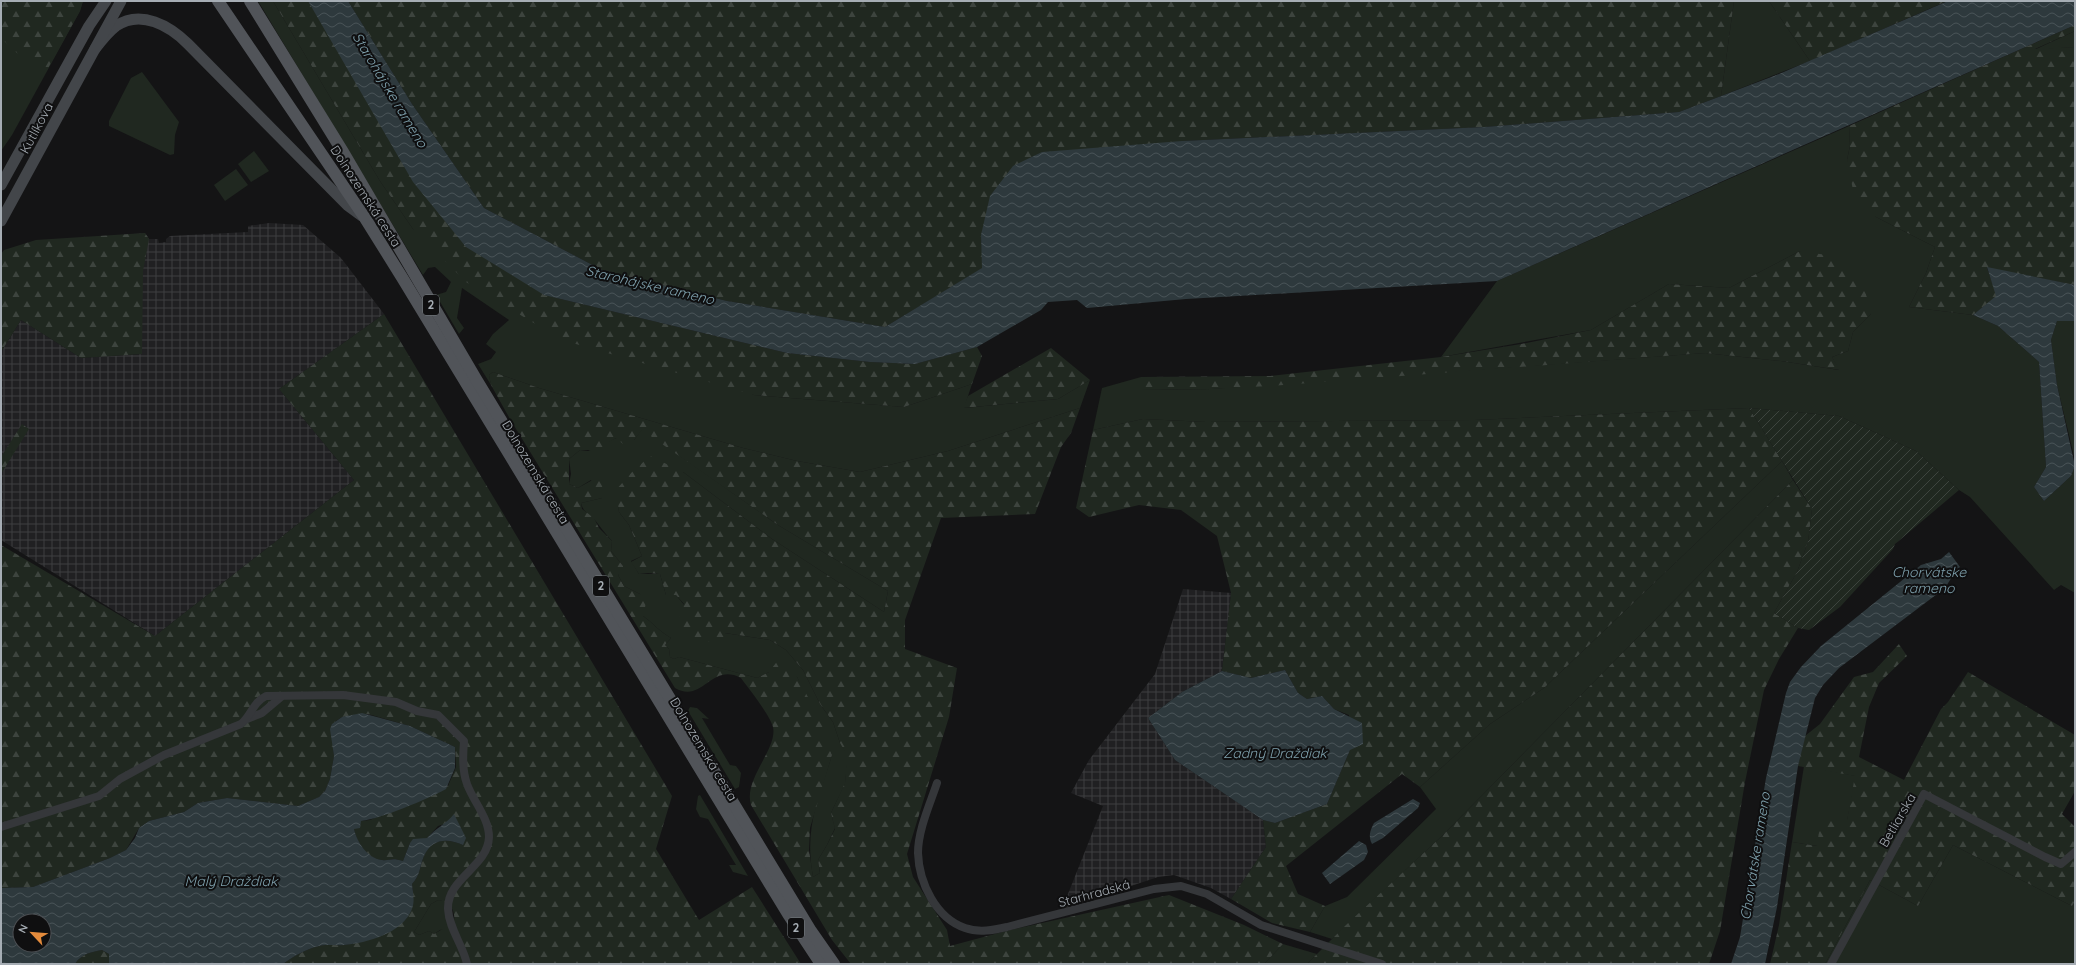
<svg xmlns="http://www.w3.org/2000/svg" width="2076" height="965" font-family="Quicksand,sans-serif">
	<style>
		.industrial { fill: url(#industrial-grid) }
		.green { fill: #202820 }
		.forest { fill: url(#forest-firs); fill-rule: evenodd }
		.garden { fill: url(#garden-furrows) }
		.water { fill: url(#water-waves); fill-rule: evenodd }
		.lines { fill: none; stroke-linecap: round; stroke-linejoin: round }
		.minor { stroke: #35373a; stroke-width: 8 }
		.secondary { stroke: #43464a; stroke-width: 11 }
		.primary { stroke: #515459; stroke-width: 12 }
		.labels { text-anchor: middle; stroke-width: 4; stroke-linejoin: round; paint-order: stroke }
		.shield { fill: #0f0f10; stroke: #797e83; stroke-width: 1 }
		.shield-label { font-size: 12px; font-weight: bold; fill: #a6adb4 }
		.street-label { font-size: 13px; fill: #a6adb4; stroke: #0f0f10 }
		.water-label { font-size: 14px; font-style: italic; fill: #7fa1ad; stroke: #0f0f10 }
	</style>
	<defs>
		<pattern id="industrial-grid" width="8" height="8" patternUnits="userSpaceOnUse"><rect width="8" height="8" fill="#202022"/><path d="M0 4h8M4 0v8" fill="none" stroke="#3d3e40"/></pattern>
		<pattern id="forest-firs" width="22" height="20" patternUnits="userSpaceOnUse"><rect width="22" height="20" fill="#202820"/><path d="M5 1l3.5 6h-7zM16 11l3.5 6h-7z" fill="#3d443e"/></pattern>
		<pattern id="garden-furrows" width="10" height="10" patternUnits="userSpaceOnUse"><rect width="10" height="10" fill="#202820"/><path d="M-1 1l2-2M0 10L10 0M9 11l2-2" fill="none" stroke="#3d443e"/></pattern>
		<pattern id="water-waves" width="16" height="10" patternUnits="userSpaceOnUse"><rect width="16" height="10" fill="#2e393d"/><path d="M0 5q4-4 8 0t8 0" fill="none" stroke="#495357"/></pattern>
	</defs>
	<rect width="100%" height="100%" fill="#141415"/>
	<g class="industrial">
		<path d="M269,223L303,225L341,258L384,314L279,389L354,480L155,636L1,540V352L21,320L81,358L142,354L133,234L145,233L149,239H158L159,243L166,242V239L170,236L248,232V226Z"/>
		<path d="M1183,589L1231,593L1222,671L1182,692L1148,718L1175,760L1263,820L1266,847L1231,899L1211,888L1174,875L1158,877L1062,909L1103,806L1071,793L1089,760L1155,674Z"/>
	</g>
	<g class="green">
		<path d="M1,1H83L80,11L12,135L1,151Z"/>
		<path d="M258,1H273L380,181L413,229L754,395L904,407L972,384L964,408L1058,399L1090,380L1080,408L948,451L860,472L797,461L743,448L539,388L493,372L489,375L491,385L478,364L491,359L496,352L486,344L493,334L509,320L462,288L457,318L464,328L459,334L436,295L446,292L451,282L435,267L428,268L423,275Z"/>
		<path d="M1734,1H1769L1810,61L1721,96Z"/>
		<path d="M2075,31V47L2034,50Z"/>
		<path d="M142,72L179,122L175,135L174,154L170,155L109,126V121L131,78Z"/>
		<path d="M1849,126L1850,146L1847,160L1876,217L1935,247L1926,273L1909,307L1973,315L1998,326L2039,362L2046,467L2034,487L2044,501L2071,476L2075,466V593L2061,585L2054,590L1970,497L1959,490L1916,451L1839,416L1749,408L1475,420L1206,422L1143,419L1093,430L1102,388L1141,377V390L1211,389L1705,353L1781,361L1839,370L1832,357L1848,351L1853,332L1871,314L1800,251L1729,288L1669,284L1591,330L1441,357L1497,281Z"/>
		<path d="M254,151L269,171L251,182L238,164Z"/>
		<path d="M236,169L248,185L225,201L214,185Z"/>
		<path d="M2057,321H2075V460L2057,385L2051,340Z"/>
		<path d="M642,429L778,525L888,591L884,612L772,539L683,472L618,502L619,512L629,525L642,556L631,561L639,574H660L666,595H676L712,639L725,633L744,636L770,640L786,650L803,670L820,704L833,722L840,743L848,755L845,784L831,813L835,828L827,845L818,860L820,873L813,877C804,828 818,800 832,755L797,677L769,672L757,678L679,657L674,659L670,657L669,649L665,645L671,638C660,632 653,623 643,616L640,594L624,586L618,575L623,566L611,551L612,541C605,534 600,526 594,519C588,513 583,512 581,503L602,498L591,480L578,488L569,484L571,474L569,459L580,450L588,451L616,438L634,440Z"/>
		<path d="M1782,461L1793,480L1442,836L1332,939L1310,932L1325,906L1347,897L1436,809L1420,787L1490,724L1544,688Z"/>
		<path d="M690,707L697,708L709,719L702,718L730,765L736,766L741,773L739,787L735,789L688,711Z"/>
		<path d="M1804,766L1856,776L1847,821L1817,846L1792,842Z"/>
		<path d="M700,795L748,876L733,872L729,865H736L708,819L700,817L696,809L698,796Z"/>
		<path d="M1953,845L2072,906L2075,901V964H1825L1870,880L1918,906Z"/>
		<path d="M438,900L444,901L451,905L454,922L452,928L440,930L434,934L429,931L419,935L414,932L431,904Z"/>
		<path d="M1283,944L1317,954L1307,964H1264Z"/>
	</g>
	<g class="forest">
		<path d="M1,1H83L80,11L47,70L17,53L2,39L6,37V31H2Z"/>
		<path d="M273,1H308L340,53L544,295L787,353L870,362L915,364L977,347L982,356L972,384L904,407L754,395L562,340L466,282L413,229L380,181Z"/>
		<path d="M348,1H1734L1721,96L1679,112L1484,127L1182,141L981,235L983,268L885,327L727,301L604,271L484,208L412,104Z"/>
		<path d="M1769,1H1947L1810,61Z"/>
		<path d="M2075,25V31L2035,49L2075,47V285L1987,268L1997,296L1973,315L1909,307L1926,273L1935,247L1876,217L1854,195L1847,160L1850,146L1849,126Z"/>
		<path d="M145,233L149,239L143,271L142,354L81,358L21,320L1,352V254L4,250L36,240Z"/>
		<path d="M1800,251L1833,256L1865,290L1871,314L1853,332L1848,351L1832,357L1840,370L1781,361L1705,353L1269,386L1211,389L1140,390L1141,377L1269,376L1441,357L1521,344L1591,330L1669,284L1729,288Z"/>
		<path d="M384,314L672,796L656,849L699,920L752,887L801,964H283C294,956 306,949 319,946C327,944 336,946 344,945C352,944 360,941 368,939C398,931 418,919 412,884C421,874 419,868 424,856C431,838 448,838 463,845L447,823L438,826L427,838L410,843L403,861C391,857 390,861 382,860C366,858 357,842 354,829L361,821L370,820L448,786L456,767L455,747L410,726L368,714L342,717L336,721L331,727L334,756L330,779L325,791L319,797L298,806L227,798L198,803L184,812L149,821L139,828L126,850L110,858L33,887L1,888V545L155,636L354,480L279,389ZM438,900C452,902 458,914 452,928L446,927L434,934L429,931L419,935L414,932L431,904Z"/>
		<path d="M1051,348L1090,380L1058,399L963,408L968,396Z"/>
		<path d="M493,372L539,388L743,448L797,461L860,472L948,451L1080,408L1071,433L1061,447L1035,514L941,518L905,620V649L957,668L949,717L907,854L913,877L947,930L950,946L1006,931L1169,895L1244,925L1283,944L1264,964H851L832,940L751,805C743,779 778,749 773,727C770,715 749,689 741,678C711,662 703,704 675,688L510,419L491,385L489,375ZM642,430L778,525L888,591L884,612L772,539L683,472L650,456L631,473L616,490L619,512L629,525L642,556L631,562L639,574L648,573L660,574L666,595H676L684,604L677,625L703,644L712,640L724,644L725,633L770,640L786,650L803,670L820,704L833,722L840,743L847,755L845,783L831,813L835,829L827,845L818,860L820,873L813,877L809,850L810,828L832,755L821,721L797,677L779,659L769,672L757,678L679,657L674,659L670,657L669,649L665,645L671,638C660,632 653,623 643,616L646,603L640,594L624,586L618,575L623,571V566L611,551L612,541L599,528L594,518L582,509L581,503L602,498L601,489L606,481L598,477L578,488L569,484V459L580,450H604L609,442L616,438L623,444L634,440Z"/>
		<path d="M1749,408L1782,461L1544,688L1490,724L1420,787L1402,774L1286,866L1298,894L1325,906L1310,932L1272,923L1231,899L1266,847L1263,820L1275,823L1327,804L1350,750L1349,715L1334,709L1322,696L1307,699L1298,693L1285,670L1251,678L1222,671L1231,593L1217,536L1181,510L1139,505L1089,517L1076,508L1093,430L1143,419L1206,422L1475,420Z"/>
		<path d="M22,424L29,429L1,474V457Z"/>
		<path d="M1793,480L1812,509L1808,542L1797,572L1774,613L1798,628L1779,659L1764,690L1745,782L1720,931L1709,964H1307L1346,925L1442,836Z"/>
		<path d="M1899,644L1907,656L1879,683L1869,707L1859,757L1904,780L1941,709L1948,702L1968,672L2075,735V791L2062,814L2075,827V901L2072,906L1953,845L1918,906L1870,880L1825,964H1770L1779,925L1792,842L1817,846L1821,817L1847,820L1855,776L1798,766L1805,736L1820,724L1854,677L1873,672Z"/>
		<path d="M102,950L109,954V964H75C81,954 91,952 102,950Z"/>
	</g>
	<path class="garden" d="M1749,408L1839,416L1916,451L1959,490L1895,544L1893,549L1840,607L1809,630L1798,628L1774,613L1797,572L1808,542L1812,509Z"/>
	<g class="water">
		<path d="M308,1H348L412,104L484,208L604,271L727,301L885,327L982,268L981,235L990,196L1013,166L1042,152L1182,141L1484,127L1679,112L1779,74L1948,1H2075V25L1497,281L1186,299L1087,308L1077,300L1048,302L1041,310L977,347L915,364L870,362L787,353L544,295L466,247L413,182Z"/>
		<path d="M1987,267L2075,285V321H2057L2051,340L2057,385L2075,466L2071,476L2044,501L2034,487L2046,467L2039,362L1998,326L1973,315L1996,296Z"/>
		<path d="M1949,552L1960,567L1955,572L1945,588L1839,668L1823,685L1815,698L1798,766L1777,907L1765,964H1731L1740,937L1766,778L1786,693L1790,682L1801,667L1821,646L1921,565L1941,559Z"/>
		<path d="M1285,670L1298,693L1307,699L1322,696L1334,709L1362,723L1363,744L1350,750L1327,804L1275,823L1263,820L1175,760L1148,718L1182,692L1222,671L1251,678Z"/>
		<path d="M362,713L410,726L455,747V768L446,789C425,800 383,818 361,821L360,828L354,829C357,842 367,858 382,860C390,861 391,857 403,861L410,843L413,839L427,838C437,827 446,824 454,814L466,838L463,845C448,838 432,838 424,856C419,868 421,874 412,884C413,893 415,901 412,909C403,933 367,943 344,945C336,946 327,944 319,946C306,949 294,956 283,964H109V954L102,950C91,952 81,954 75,964H1V888L33,887L110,858L126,850L135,838L139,828L149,821L184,812L198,803L227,798L298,806L319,797L325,791L330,779L334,756L330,729L332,724L342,717ZM20,921H44V945H20Z"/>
		<path d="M1413,799L1420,803L1418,808L1383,838L1372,844C1368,836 1370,831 1374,823Z"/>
		<path d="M1359,841L1366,845L1368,852L1364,860L1330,884L1322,873Z"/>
	</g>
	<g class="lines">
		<g class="minor">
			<path d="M247,719L262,713L281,697"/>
			<path d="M937,783C930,804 918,830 918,853C919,883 936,918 965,928C979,933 994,930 1007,927L1154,889L1181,886L1207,894L1261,925L1382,964"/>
			<path d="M1,827L99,796L120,779L164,755L241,724C252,715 252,703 266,696L343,695L396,702L417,711L438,715L464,741C463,755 462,770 467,784C473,801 489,818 489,837C488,867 447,878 448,909C449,929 463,945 467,964"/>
			<path d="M1831,964L1924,794L2045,857L2061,864L2075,852"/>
		</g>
		<g class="secondary">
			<path d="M95,49C101,41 108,32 116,26C141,9 170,26 188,44L347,205L362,216"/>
			<path d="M1,185L89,26L106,1"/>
			<path d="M1,221L121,1"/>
		</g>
		<g class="primary">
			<path d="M218,1L365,218L403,279L788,914L821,964"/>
			<path d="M250,1L343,152L476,379L811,931L834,964"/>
		</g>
	</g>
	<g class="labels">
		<g class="shield">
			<rect x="423" y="295" width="16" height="20" rx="3"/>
			<rect x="593" y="576" width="16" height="20" rx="3"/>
			<rect x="788" y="918" width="16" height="20" rx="3"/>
		</g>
		<g class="shield-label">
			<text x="431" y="309">2</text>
			<text x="601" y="590">2</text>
			<text x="796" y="932">2</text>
		</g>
		<g class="street-label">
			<text transform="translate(36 128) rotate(-62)" y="5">Kutlíkova</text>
			<text transform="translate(366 196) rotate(57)" y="5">Dolnozemská cesta</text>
			<text transform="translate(536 472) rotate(59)" y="5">Dolnozemská cesta</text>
			<text transform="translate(704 749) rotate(59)" y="5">Dolnozemská cesta</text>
			<text transform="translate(1897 820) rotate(-60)" y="5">Betliarska</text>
			<text transform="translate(1094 893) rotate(-15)" y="5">Starhradská</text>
		</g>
		<g class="water-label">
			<text transform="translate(390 90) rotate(59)" y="5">Starohájske rameno</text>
			<text transform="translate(650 285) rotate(13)" y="5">Starohájske rameno</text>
			<text x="1929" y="577">Chorvátske<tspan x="1929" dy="16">rameno</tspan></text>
			<text x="1275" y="758">Zadný Draždiak</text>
			<text transform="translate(1755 856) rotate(-81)" y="5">Chorvátske rameno</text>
			<text x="231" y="886">Malý Draždiak</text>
		</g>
	</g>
	<rect width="2076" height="965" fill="none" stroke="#a6adb4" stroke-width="4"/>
	<g transform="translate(32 933) rotate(296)"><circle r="19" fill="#0f0f10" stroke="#4b4e52"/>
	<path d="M0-3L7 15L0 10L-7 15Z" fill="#e48b3c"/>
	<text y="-6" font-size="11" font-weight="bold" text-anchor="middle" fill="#a6adb4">N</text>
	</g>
</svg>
